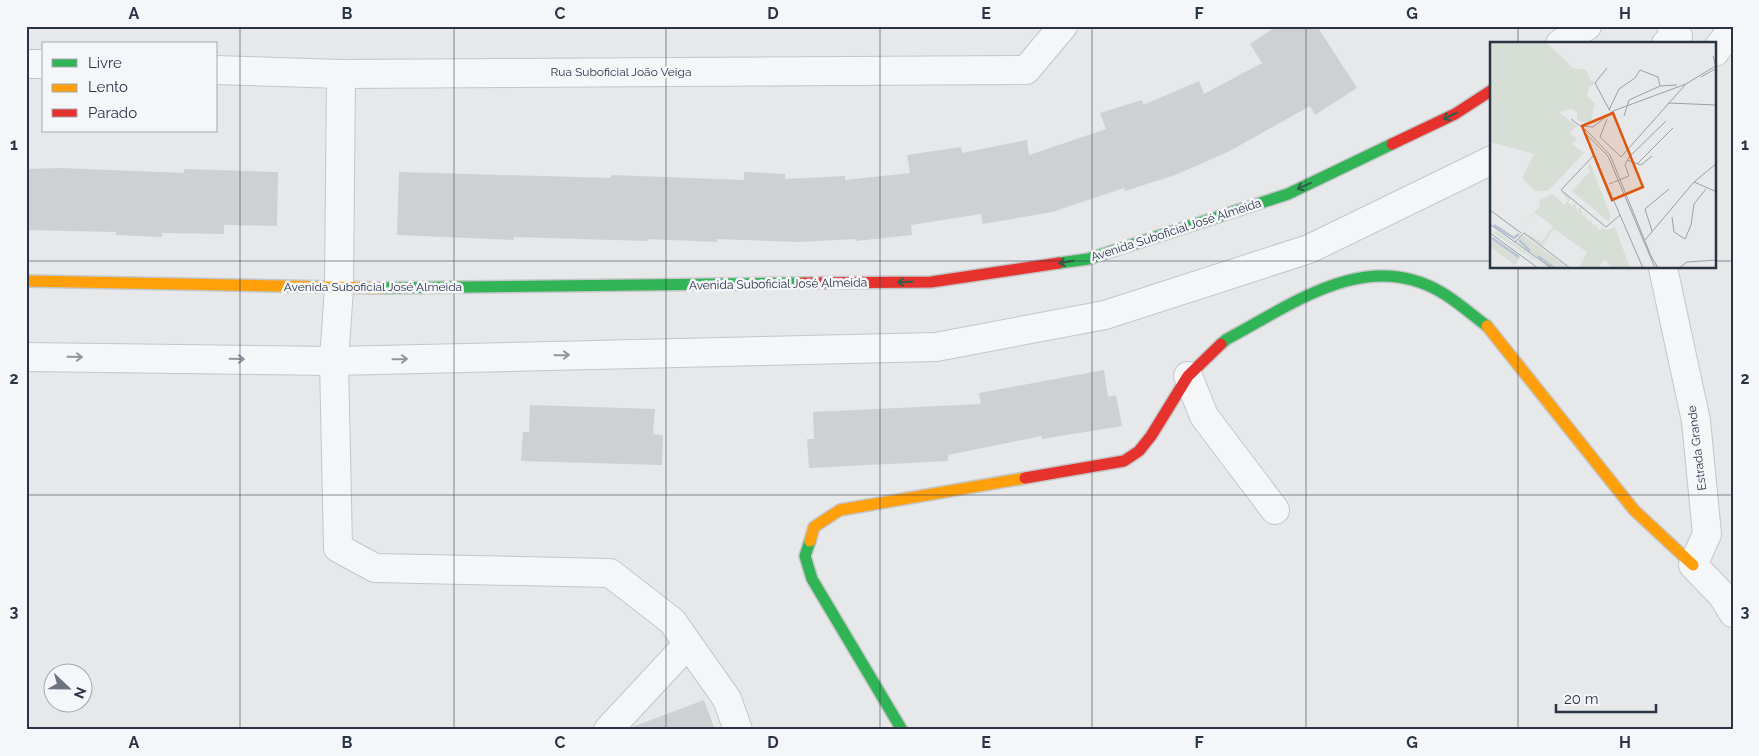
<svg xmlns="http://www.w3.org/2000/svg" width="1759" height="756" font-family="Raleway,sans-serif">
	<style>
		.building { fill: #ced0d3 }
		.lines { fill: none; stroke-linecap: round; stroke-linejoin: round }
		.street-casing { stroke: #c4c6c8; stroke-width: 30 }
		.fast-casing { stroke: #c4c6c8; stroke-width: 14 }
		.slow-casing { stroke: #c4c6c8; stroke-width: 14 }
		.jam-casing { stroke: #c4c6c8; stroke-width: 14 }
		.street { stroke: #f5f6f7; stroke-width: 28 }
		.fast { stroke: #30b455; stroke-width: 11 }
		.slow { stroke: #ff9f0a; stroke-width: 11 }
		.jam { stroke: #e5322d; stroke-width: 11 }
		.oneway { stroke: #2d614b }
		.oneway2 { stroke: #90959e }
		.grid { fill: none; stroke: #2b3445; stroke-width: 1; stroke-opacity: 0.55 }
		.labels { text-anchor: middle; stroke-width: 5; stroke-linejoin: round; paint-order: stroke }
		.street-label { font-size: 12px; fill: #2b3445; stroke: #f4f6f9 }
		.inset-river { fill: none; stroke: #b4c4d5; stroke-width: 2.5 }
		.inset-road { fill: none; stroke: #9ba0a8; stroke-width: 1 }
		.view { fill: #df570f; fill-opacity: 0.15; stroke: #df570f; stroke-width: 2.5 }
		.inset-edge { fill: none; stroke: #2b3445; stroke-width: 2.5 }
		.neatline { fill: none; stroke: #2b3445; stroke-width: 2 }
		.grid-label { font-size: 16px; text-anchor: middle; font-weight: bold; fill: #2b3445 }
	</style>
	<rect width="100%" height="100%" fill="#e6e8ea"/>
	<g class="building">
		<path d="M1277,26H1317L1357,88L1315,115L1310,106L1228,152L1175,175L1125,191L1124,188L1052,212L983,224L981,214L911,225L912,235L856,241V239L798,242L717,239V242L648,239L647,241L514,237V240L397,235L399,172L611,178V175L744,180V172L785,174V179L845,176V180L910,173L907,155L961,147L962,153L1027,140L1029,155L1106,129L1100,113L1142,100L1143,105L1199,81L1204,94L1262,63L1250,44Z"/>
		<path d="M60,168L184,173V169L278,172L277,226L224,225V234L162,233V237L116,235V232L26,230V169Z"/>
		<path d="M1104,370L1108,397L1116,395L1122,426L1042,439V436L948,455V461L809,468L807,439H814L813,412L981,404L979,393Z"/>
		<path d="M530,405L655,409L653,434L663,435L662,465L521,461L523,432H529Z"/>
		<path d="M704,700L715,730H633L632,727Z"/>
	</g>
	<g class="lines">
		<g class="street-casing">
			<g id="street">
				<path d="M1560,44L1587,26"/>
				<path d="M1666,44L1678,36L1671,26"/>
				<path d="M1715,52L1733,28"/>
				<path d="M26,64H44"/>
				<path d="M216,70L341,74L1026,70L1063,26"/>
				<path d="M341,74L339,288L334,361L338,548L375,568L610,573L672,621L727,699L738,730"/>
				<path d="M1663,268L1696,421L1707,534L1693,565L1722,595L1733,613"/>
				<path d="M26,357L334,361L936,347L1105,315L1309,249L1492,160"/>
				<path d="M1188,376L1204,416L1275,510"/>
				<path d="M608,730L688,644"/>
			</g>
		</g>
		<g class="fast-casing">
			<g id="fast">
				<path d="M1059,263L1088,259L1288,194L1392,144"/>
				<path d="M380,288L803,283"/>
				<path d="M1221,344L1227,339C1293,304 1366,248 1441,292C1458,302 1472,315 1487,326"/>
				<path d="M810,541L805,556L812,579L902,730"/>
			</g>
		</g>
		<g class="slow-casing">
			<g id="slow">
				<path d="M26,281L380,288"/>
				<path d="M1487,326L1634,510L1693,565"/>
				<path d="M810,541L814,527L840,510L1025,478"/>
			</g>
		</g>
		<g class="jam-casing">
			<g id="jam">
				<path d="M1392,144L1455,114L1492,90"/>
				<path d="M803,283L931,282L1059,263"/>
				<path d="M1025,478L1124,461L1139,451L1151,436L1188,376L1221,344"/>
			</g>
		</g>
		<use href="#street" class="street"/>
		<use href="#fast" class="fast"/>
		<use href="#slow" class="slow"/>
		<use href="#jam" class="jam"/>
	</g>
	<defs><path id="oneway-shaft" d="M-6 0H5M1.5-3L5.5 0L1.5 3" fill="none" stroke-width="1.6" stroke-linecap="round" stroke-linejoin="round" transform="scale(1.25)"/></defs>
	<g class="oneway">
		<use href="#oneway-shaft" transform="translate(1450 116) rotate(153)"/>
		<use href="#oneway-shaft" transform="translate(1304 186) rotate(155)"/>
		<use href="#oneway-shaft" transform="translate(1066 262) rotate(171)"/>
		<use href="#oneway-shaft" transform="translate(905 282) rotate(179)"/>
	</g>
	<g class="oneway2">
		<use href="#oneway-shaft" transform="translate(562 355) rotate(-1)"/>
		<use href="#oneway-shaft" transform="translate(75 357) rotate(1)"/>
		<use href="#oneway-shaft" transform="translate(237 359) rotate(1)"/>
		<use href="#oneway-shaft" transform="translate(400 359) rotate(-1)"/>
	</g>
	<path class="grid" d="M240,26V730M454,26V730M666,26V730M880,26V730M1092,26V730M1306,26V730M1518,26V44M26,261H1492M1715,261H1733M1518,268V730M26,495H1733"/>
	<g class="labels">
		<g class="street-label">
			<text x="621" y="76">Rua Suboficial João Veiga</text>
			<text transform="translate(1176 230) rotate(-18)" y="4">Avenida Suboficial José Almeida</text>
			<text transform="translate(778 284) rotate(-1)" y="4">Avenida Suboficial José Almeida</text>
			<text x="373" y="291">Avenida Suboficial José Almeida</text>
			<text transform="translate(1697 448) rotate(-97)" y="4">Estrada Grande</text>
		</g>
	</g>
	<g transform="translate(1490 42)">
		<rect width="226" height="226" fill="#e6e8ea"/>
		<path d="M100,121L121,175L118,179L82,149L100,129L98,124ZM71,148L81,157L78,160L82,164L85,161L87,169L90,165L93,174L96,171L95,175L99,179L103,177L101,180L104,184L109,182L106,185L109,188L113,185L116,189L107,192L74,163L78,158ZM6,189L44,216L57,226L4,191ZM33,193L78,226H62L36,207L27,200ZM3,196L30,215L25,223L0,205Z" fill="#d6ded6"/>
		<path d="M0,1H57L83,26L96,28L101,39L107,40L99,45L97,54L105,61L100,82L87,78V70L82,67L69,70L87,84L80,91L87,97L82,102L94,111L58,149H45L32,136L44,112L0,100ZM62,152L107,192L125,185L140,226H124L114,218L108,226H89L97,210L64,187L53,202L54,205L33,190L52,200L63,184L45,171L30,188L49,165L50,158Z" fill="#d6ded6"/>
		<path class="inset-river" d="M4,183L24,196L29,192M2,196L29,215M29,198L40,209M48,214L64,226"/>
		<path class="inset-road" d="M223,14L227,29M117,26L105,41L120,69M211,35L225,27M178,61L227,63M119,68L129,47L145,36L150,28L168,35L170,44M134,74L139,58L170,44L187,43M81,77L90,84L103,85L123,69L196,42L227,23M117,77L110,95L131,115L195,43M104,113L153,226M104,113L71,148L116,185M137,118L151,123L162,114M147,122L183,86M204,140L227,150M119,142L139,134L135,123L139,115L176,79M0,168L31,191M182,175L184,190L195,197L201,183L204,162L216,147M0,182L61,226M116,185L130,173M162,189L155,167L179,147M0,191L48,226M155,198L204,140L227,121M25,200L34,191L80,226M165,226L118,114L93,89L95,87L120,113L161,214L168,226M189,226L197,220L227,218"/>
		<path class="view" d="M123,71L153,145L122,158L92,84Z"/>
		<rect width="226" height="226" class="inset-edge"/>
	</g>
	<rect width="1759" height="756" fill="none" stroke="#f4f6f9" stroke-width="55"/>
	<rect x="42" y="42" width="175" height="90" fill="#f4f6f9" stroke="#a4a8b1"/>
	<rect x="52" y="59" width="25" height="8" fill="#30b455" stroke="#a4a8b1"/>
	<text x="88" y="68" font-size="15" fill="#2b3445">Livre</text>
	<rect x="52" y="84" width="25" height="8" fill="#ff9f0a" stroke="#a4a8b1"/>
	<text x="88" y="92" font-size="15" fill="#2b3445">Lento</text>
	<rect x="52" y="109" width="25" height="8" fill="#e5322d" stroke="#a4a8b1"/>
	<text x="88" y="118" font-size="15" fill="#2b3445">Parado</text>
	<g transform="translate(68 688) rotate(112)"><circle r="24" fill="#f4f6f9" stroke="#a4a8b1"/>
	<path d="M0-4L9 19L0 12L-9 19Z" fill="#6c737f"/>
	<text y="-8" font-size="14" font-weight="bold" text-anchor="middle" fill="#2b3445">N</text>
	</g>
	<path d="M1556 704v8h100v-8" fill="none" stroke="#2b3445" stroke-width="2.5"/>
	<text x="1564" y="704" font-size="15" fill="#2b3445" stroke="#f4f6f9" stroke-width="4" paint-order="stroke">20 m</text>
	<rect x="28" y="28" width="1704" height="700" class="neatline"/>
	<g class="grid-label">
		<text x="134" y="19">A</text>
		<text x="347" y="19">B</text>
		<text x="560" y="19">C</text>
		<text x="773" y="19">D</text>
		<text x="986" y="19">E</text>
		<text x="1199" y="19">F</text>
		<text x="1412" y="19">G</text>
		<text x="1625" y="19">H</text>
		<text x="14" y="150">1</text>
		<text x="1745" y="150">1</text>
		<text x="14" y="384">2</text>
		<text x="1745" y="384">2</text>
		<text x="14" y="617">3</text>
		<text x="1745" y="617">3</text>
		<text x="134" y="748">A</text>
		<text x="347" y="748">B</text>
		<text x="560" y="748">C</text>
		<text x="773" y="748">D</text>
		<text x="986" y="748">E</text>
		<text x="1199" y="748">F</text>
		<text x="1412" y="748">G</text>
		<text x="1625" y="748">H</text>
	</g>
</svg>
